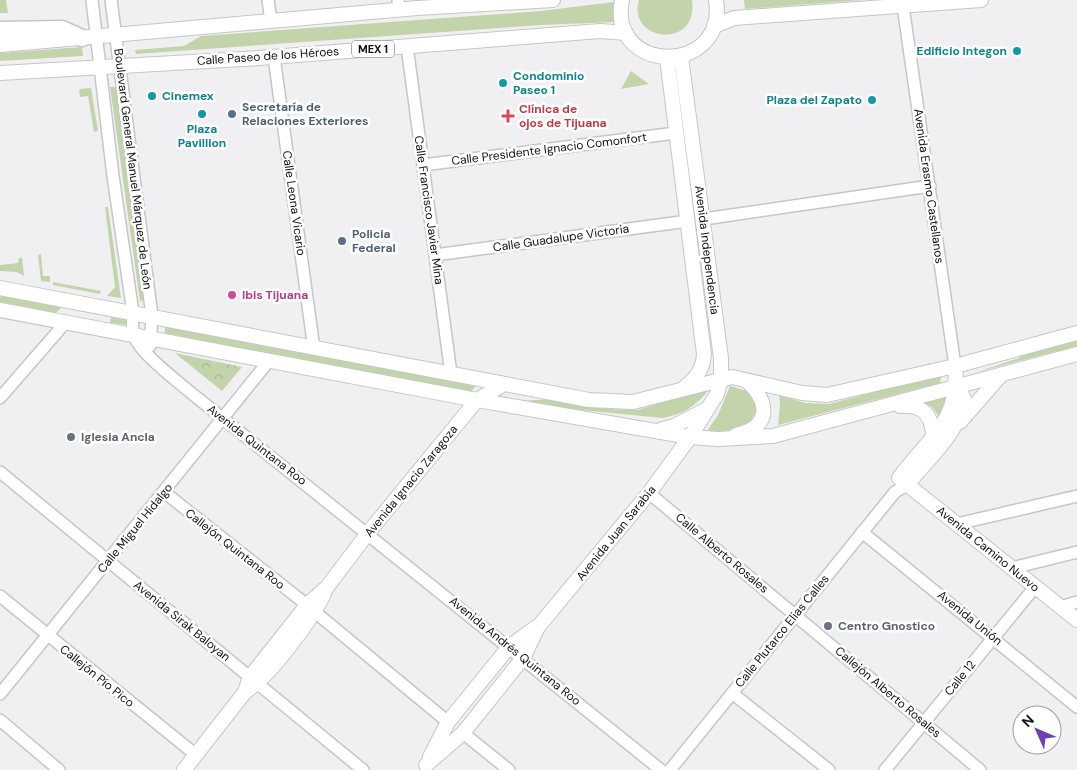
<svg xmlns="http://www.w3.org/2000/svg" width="1077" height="770" font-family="'DM Sans',sans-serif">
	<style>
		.green { fill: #c3d4ab }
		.park { fill: url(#park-crowns) }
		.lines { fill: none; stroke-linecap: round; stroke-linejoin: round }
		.minor-casing { stroke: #c5c6c8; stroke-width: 14 }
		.major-casing { stroke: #c5c6c8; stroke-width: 16 }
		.highway-casing { stroke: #c5c6c8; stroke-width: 19 }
		.minor { stroke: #fff; stroke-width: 11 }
		.major { stroke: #fff; stroke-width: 14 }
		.highway { stroke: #fff; stroke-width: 16 }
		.culture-dot { fill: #0f9aa8; stroke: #fff; stroke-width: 2 }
		.service-dot { fill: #5c6f8a; stroke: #fff; stroke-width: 2 }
		.health-dot { fill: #e0444e; stroke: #fff; stroke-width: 2 }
		.hotel-dot { fill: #d1479c; stroke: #fff; stroke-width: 2 }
		.worship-dot { fill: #6b7280; stroke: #fff; stroke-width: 2 }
		.labels { text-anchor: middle; stroke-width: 5; stroke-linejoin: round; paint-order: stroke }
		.shield { fill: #fff; stroke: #585859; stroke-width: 1 }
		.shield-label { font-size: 11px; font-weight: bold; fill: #111112 }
		.culture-label { font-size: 12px; font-weight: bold; fill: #0d838f; stroke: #fff; text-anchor: end }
		.street-label { font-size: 12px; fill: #111112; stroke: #fff }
		.service-label { font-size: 12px; font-weight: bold; fill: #4e5e75; stroke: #fff; text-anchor: start }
		.health-label { font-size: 12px; font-weight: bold; fill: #be3a42; stroke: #fff; text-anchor: start }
		.hotel-label { font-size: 12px; font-weight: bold; fill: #b23c85; stroke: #fff; text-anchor: start }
		.worship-label { font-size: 12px; font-weight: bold; fill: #5b616d; stroke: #fff; text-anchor: start }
	</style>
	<defs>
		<pattern id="park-crowns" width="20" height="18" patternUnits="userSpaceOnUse" patternTransform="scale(1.25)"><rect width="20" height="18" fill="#c3d4ab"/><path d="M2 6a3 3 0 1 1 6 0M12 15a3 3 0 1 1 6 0" fill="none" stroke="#a6b592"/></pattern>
	</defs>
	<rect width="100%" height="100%" fill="#f0f0f2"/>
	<g class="green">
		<path d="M0,0H6L8,13H0Z"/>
		<path d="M639,0H692C699,51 626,41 639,0Z"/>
		<path d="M744,0H863L745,9Z"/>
		<path d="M614,2L616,22L541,25L136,54L135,50L184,46L201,36L541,11Z"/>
		<path d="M82,47L83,56L0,61V53Z"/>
		<path d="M631,71L649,84L621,89Z"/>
		<path d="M110,87H116L145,300L140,301Z"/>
		<path d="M91,88L98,131L94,132L88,96L80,97L79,89Z"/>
		<path d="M105,207H108L121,298L107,296L115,287Z"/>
		<path d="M41,254L43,276H50V282L41,281L38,255Z"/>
		<path d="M19,258H22L24,276L17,272L0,271V265L18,263Z"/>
		<path d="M53,282L101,291L100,294L53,285Z"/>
		<path d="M0,296L62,307L56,313L0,302Z"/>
		<path d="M111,316L128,320V325L110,323Z"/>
		<path d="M165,327L477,385L469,394L165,333Z"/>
		<path d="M1077,337V346L977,372L1019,358L1025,351Z"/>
		<path d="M938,375L941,377L940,383L778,425L780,404L779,395L805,403L829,404Z"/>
		<path d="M730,386L747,391L758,403C753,432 732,431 707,431L718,415Z"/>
		<path d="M709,389C697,406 682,415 662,418L551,407L522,401L551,399L606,409L637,410Z"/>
		<path d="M947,396L939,417L932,407L922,402Z"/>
	</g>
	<path class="park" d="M175,353L242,367L222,391Z"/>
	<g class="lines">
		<g class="minor-casing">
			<g id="minor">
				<path d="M92,0L113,176L133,313C133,319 132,327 133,333C137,351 176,380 190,392L661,770"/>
				<path d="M111,0L152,316L150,346"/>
				<path d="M268,0L271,21"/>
				<path d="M398,0L399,10"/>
				<path d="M903,6L955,366"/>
				<path d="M407,46L451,374"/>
				<path d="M274,57L314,349"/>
				<path d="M423,165L676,133"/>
				<path d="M704,219L930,186"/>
				<path d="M435,255L688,221"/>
				<path d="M0,398L66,322"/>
				<path d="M0,472L363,770"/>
				<path d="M164,492L307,605"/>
				<path d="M649,493L980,770"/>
				<path d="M957,524L1077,496"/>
				<path d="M862,532L1077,707"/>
				<path d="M1012,568L1077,552"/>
				<path d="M0,596L196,755"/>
				<path d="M1060,607L1077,602"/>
				<path d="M315,612L448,722"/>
				<path d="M732,693L829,770"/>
				<path d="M0,694L268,362"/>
				<path d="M0,720L59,770"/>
				<path d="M463,733L509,770"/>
				<path d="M670,770L895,492L907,485"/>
				<path d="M885,770L1035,587"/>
			</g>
		</g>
		<g class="major-casing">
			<g id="major">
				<path d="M622,0C607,75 728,76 716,0"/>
				<path d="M714,26L734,18L981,0"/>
				<path d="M0,45L417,8L553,0"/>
				<path d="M667,58L704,354C703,369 697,377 686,386"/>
				<path d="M0,73L259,58L600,31L626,33"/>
				<path d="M0,288L589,400L633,402L732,377L802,393L827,395L955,366L1077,333"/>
				<path d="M0,310L477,400L690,437L718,439L773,436L1077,354"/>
				<path d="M955,366C961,421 928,438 899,478L1077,620"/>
				<path d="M900,406C922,404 932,414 933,436"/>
				<path d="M960,422L1002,374"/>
				<path d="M660,430L674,426L707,409"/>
				<path d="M736,435C771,427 770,403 747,381"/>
				<path d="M907,485C928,458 959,434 964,399L958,387"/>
				<path d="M245,692L250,677L307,605L327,587L368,533L477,400L504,384"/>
				<path d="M430,757L448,722L509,647L535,628"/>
				<path d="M426,765L463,733L523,658L538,627L649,493L690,437L717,394L721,379V358L681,57"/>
				<path d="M184,770L245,692C271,675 310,622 324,594"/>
			</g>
		</g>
		<g class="highway-casing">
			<path id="highway" d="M0,30L62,29L82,38"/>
		</g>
		<use href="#minor" class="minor"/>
		<use href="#major" class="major"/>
		<use href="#highway" class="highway"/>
	</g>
	<g class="culture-dot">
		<circle cx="1017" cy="51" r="5"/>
		<circle cx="503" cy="83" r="5"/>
		<circle cx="152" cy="96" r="5"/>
		<circle cx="872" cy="100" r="5"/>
		<circle cx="202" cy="114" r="5"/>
	</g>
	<g class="service-dot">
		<circle cx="232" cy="114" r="5"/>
		<circle cx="342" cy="241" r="5"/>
	</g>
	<path class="health-dot" d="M505.5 108.5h5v5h5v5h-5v5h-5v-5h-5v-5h5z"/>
	<circle class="hotel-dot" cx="232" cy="295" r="5"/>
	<g class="worship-dot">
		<circle cx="71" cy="437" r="5"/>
		<circle cx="828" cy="626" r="5"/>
	</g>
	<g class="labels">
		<rect class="shield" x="352" y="40.5" width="42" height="17" rx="4"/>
		<g class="shield-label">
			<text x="373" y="53">MEX 1</text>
		</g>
		<g class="culture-label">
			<text x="1007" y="55">Edificio Integon</text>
			<text x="513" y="80" text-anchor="start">Condominio<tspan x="513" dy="14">Paseo 1</tspan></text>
			<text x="162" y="100" text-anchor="start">Cinemex</text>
			<text x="862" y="104">Plaza del Zapato</text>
			<text x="202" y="133" text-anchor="middle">Plaza<tspan x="202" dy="14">Pavillion</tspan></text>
		</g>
		<g class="street-label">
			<text transform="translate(268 56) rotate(-4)" y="4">Calle Paseo de los Héroes</text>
			<text transform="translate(549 149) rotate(-7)" y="4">Calle Presidente Ignacio Comonfort</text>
			<text transform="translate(133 169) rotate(83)" y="4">Boulevard General Manuel Márquez de León</text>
			<text transform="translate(929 186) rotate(82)" y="4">Avenida Erasmo Castellanos</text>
			<text transform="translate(294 203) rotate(82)" y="4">Calle Leona Vicario</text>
			<text transform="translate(429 210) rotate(82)" y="4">Calle Francisco Javier Mina</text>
			<text transform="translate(561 238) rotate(-8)" y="4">Calle Guadalupe Victoria</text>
			<text transform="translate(707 250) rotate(83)" y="4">Avenida Independencia</text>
			<text transform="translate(257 445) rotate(38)" y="4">Avenida Quintana Roo</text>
			<text transform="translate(411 481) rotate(-51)" y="4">Avenida Ignacio Zaragoza</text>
			<text transform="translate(135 528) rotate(-51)" y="4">Calle Miguel Hidalgo</text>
			<text transform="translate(616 533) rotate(-51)" y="4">Avenida Juan Sarabia</text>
			<text transform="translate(235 549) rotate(38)" y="4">Callejón Quintana Roo</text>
			<text transform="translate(988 549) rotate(39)" y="4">Avenida Camino Nuevo</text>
			<text transform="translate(722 553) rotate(40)" y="4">Calle Alberto Rosales</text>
			<text transform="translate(970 618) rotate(39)" y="4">Avenida Unión</text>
			<text transform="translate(182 621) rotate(39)" y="4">Avenida Sirak Baloyan</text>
			<text transform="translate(782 631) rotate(-51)" y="4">Calle Plutarco Elias Calles</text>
			<text transform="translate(515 651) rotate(39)" y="4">Avenida Andrés Quintana Roo</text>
			<text transform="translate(97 676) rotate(39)" y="4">Callejón Pío Pico</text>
			<text transform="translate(960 678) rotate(-51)" y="4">Calle 12</text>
			<text transform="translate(888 692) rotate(40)" y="4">Callejón Alberto Rosales</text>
		</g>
		<g class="service-label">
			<text x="242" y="111">Secretaría de<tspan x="242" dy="14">Relaciones Exteriores</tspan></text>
			<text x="352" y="238">Policia<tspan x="352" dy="14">Federal</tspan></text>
		</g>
		<g class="health-label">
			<text x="519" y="113">Clínica de<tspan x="519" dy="14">ojos de Tijuana</tspan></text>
		</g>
		<g class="hotel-label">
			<text x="242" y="299">Ibis Tijuana</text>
		</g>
		<g class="worship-label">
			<text x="81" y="441">Iglesia Ancla</text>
			<text x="838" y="630">Centro Gnostico</text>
		</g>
	</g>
	<g transform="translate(1037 730) rotate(315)"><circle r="24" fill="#ffffff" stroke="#a0a0a0"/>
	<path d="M0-4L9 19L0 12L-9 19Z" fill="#6f3fb6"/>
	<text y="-8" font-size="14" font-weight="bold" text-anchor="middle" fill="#111112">N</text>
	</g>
</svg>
